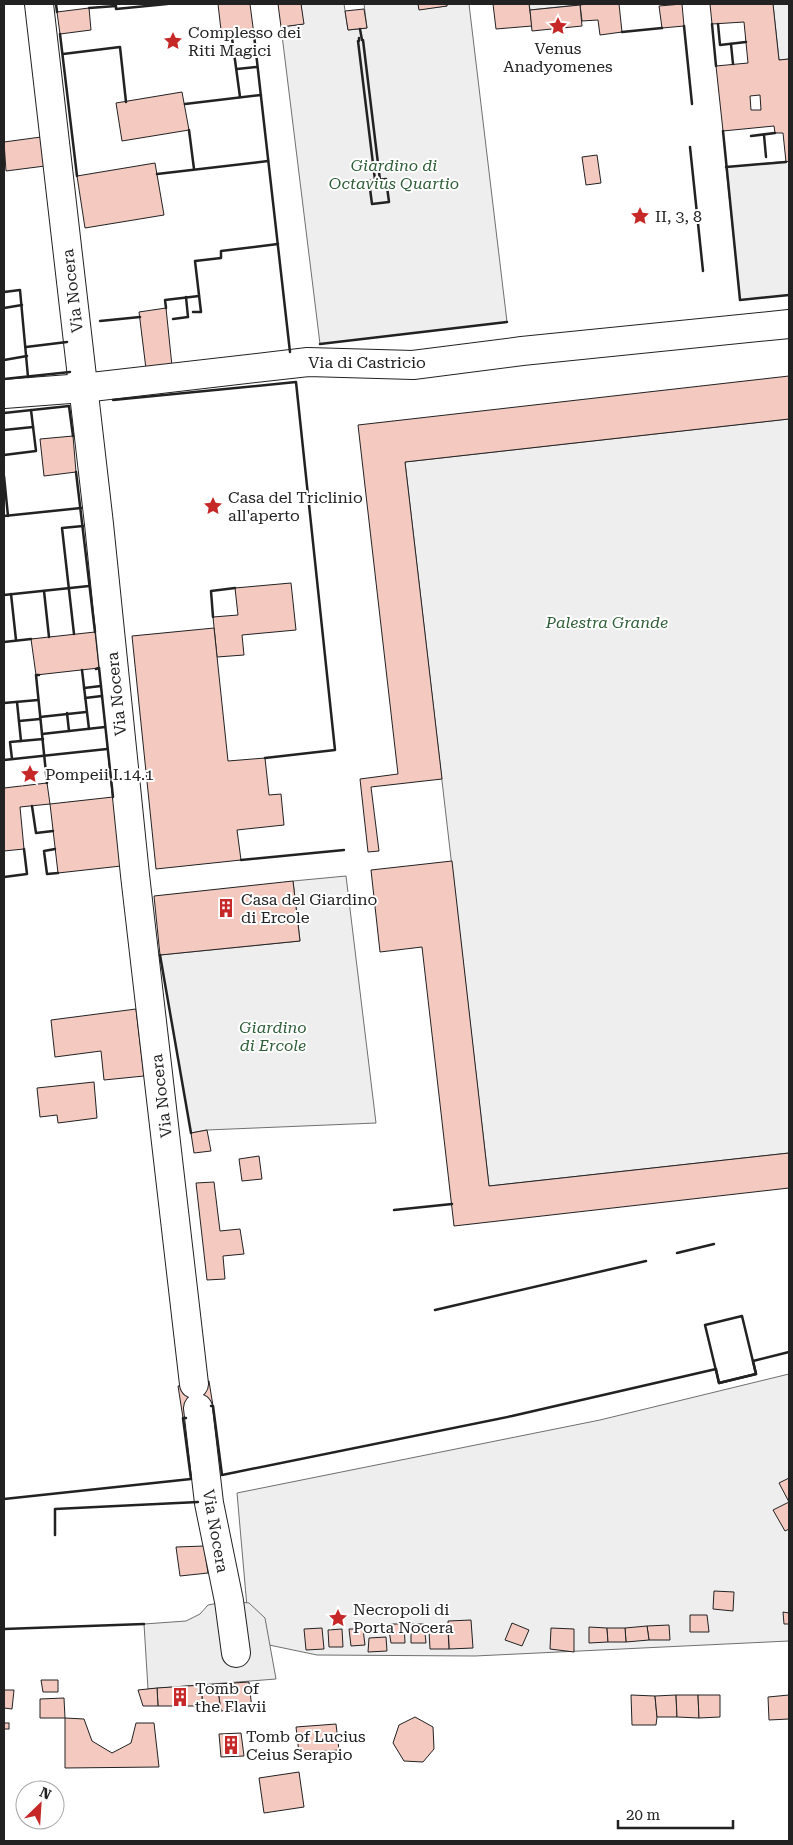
<svg xmlns="http://www.w3.org/2000/svg" width="793" height="1845" font-family="'Roboto Serif',serif">
	<style>
		.green { fill: #eee; stroke: #6f6f6f }
		.parking { fill: #ededed; stroke: #6f6f6f }
		.building { fill: #f3c9c0; stroke: #222; fill-rule: evenodd }
		.lines { fill: none; stroke-linecap: round; stroke-linejoin: round }
		.street-casing { stroke: #222; stroke-width: 30 }
		.street { stroke: #fff; stroke-width: 28 }
		.wall { stroke: #222; stroke-width: 2.5 }
		.labels { text-anchor: middle; stroke-width: 4; stroke-linejoin: round; paint-order: stroke }
		.poi-label { font-size: 16px; fill: #222; stroke: #fff; text-anchor: start }
		.park-label { font-size: 16px; font-style: italic; fill: #2f5e38; stroke: #fff }
		.street-label { font-size: 16px; fill: #222; stroke: #fff }
	</style>
	<rect width="100%" height="100%" fill="#fff"/>
	<g class="green">
		<path d="M301,4H344L348,30L367,28L364,4H418L419,9L447,6V4H469L507,322L320,344L281,27L303,24Z"/>
		<path d="M529,4H587L530,10Z"/>
		<path d="M773,4H789V59L779,60Z"/>
		<path d="M789,161V295L740,300L726,167Z"/>
		<path d="M789,419V1153L489,1186L405,462Z"/>
		<path d="M346,876L376,1123L207,1130L191,1133L160,955L300,941L293,881Z"/>
		<path d="M789,1374V1641L475,1656L317,1655L250,1641L237,1493L600,1420Z"/>
	</g>
	<path class="parking" d="M229,1601L249,1603L265,1618L276,1679L148,1689L144,1624L186,1621L200,1614L208,1605Z"/>
	<g class="building">
		<path d="M218,4H250L254,35L222,39Z"/>
		<path d="M278,4H301L304,24L281,27Z"/>
		<path d="M418,4H447V6L419,10Z"/>
		<path d="M493,4H529L532,26L496,29Z"/>
		<path d="M587,4H619L622,32L600,35L598,20L582,21L580,5Z"/>
		<path d="M682,4L684,26L662,28L659,6Z"/>
		<path d="M710,4H773L779,60L789,59V161L786,162L783,133H775L774,126L723,131L716,66L748,63L744,22L712,24ZM760,95L761,110H751L750,96Z"/>
		<path d="M580,5L582,26L532,31L530,10Z"/>
		<path d="M89,8L91,30L60,34L57,12Z"/>
		<path d="M364,9L367,28L348,30L345,11Z"/>
		<path d="M182,92L189,130L122,141L116,103Z"/>
		<path d="M41,137L45,166L6,171L4,142Z"/>
		<path d="M597,155L601,183L586,185L582,157Z"/>
		<path d="M155,163L164,215L85,228L77,176Z"/>
		<path d="M166,308L172,366L146,369L139,312Z"/>
		<path d="M789,376V419L405,462L442,779L371,787L379,851L368,852L360,779L398,774L358,425Z"/>
		<path d="M73,436L76,472L44,476L40,439Z"/>
		<path d="M291,583L296,630L242,635L244,655L217,657L213,617L238,615L235,588Z"/>
		<path d="M214,628L228,761L265,758L269,795L281,794L284,825L237,830L241,860L156,869L132,636Z"/>
		<path d="M95,632L99,668L36,675L31,639Z"/>
		<path d="M47,783L50,804L20,807L24,849L4,851V788Z"/>
		<path d="M113,797L121,866L58,873L50,804Z"/>
		<path d="M452,861L489,1186L789,1153V1188L454,1226L422,947L380,952L371,870Z"/>
		<path d="M293,881L300,941L160,955L154,896Z"/>
		<path d="M136,1009L144,1076L104,1080L101,1051L55,1057L51,1020Z"/>
		<path d="M94,1082L97,1118L58,1123L57,1115L40,1117L37,1088Z"/>
		<path d="M207,1130L211,1151L194,1153L191,1133Z"/>
		<path d="M259,1156L262,1179L242,1181L239,1159Z"/>
		<path d="M214,1182L220,1231L240,1229L244,1254L223,1256L225,1279L207,1280L196,1183Z"/>
		<path d="M209,1381L213,1406L191,1409L193,1417L183,1418L178,1386Z"/>
		<path d="M789,1478V1502L779,1483Z"/>
		<path d="M789,1502V1529L785,1531L773,1510Z"/>
		<path d="M204,1546L208,1573L180,1576L176,1547Z"/>
		<path d="M714,1591L734,1592L733,1611L713,1609Z"/>
		<path d="M783,1612L789,1613V1624H784Z"/>
		<path d="M690,1615H707L709,1632H690Z"/>
		<path d="M471,1620L473,1648L449,1649L448,1621Z"/>
		<path d="M512,1623L529,1630L522,1646L505,1640Z"/>
		<path d="M388,1624H404L405,1643H391Z"/>
		<path d="M411,1624H424L426,1643H411Z"/>
		<path d="M669,1625L670,1640H649L647,1626Z"/>
		<path d="M647,1626L649,1640L626,1642L625,1628Z"/>
		<path d="M589,1627L607,1628L608,1642L589,1643Z"/>
		<path d="M322,1628L324,1649L306,1650L304,1629Z"/>
		<path d="M551,1628L574,1629V1652L550,1649Z"/>
		<path d="M607,1628H625L626,1642H608Z"/>
		<path d="M342,1629L343,1647H329L328,1630Z"/>
		<path d="M349,1629H363L365,1645L351,1646Z"/>
		<path d="M448,1630L449,1649H430L429,1631Z"/>
		<path d="M386,1637L387,1651L368,1652L369,1638Z"/>
		<path d="M41,1680H58V1692H43Z"/>
		<path d="M249,1682L252,1709L221,1711L217,1684Z"/>
		<path d="M217,1684L221,1711L202,1706V1685Z"/>
		<path d="M202,1685V1706H158L157,1688Z"/>
		<path d="M157,1688L158,1706H143L138,1690Z"/>
		<path d="M4,1690H14L12,1709L4,1708Z"/>
		<path d="M631,1695L655,1696L657,1717L656,1725H632Z"/>
		<path d="M676,1695L677,1717H657L655,1696Z"/>
		<path d="M676,1695H698L699,1718L677,1717Z"/>
		<path d="M698,1695H720V1717L699,1718Z"/>
		<path d="M789,1695V1719L769,1720L768,1697Z"/>
		<path d="M64,1698L65,1718H40V1699Z"/>
		<path d="M415,1717L433,1727L434,1749L423,1762L404,1761L393,1743L399,1725Z"/>
		<path d="M65,1718L84,1719L92,1741L112,1753L131,1743L136,1723H154L159,1767L65,1768Z"/>
		<rect x="4" y="1723" width="5" height="6"/>
		<path d="M336,1724L339,1750L299,1753L296,1727Z"/>
		<path d="M241,1733L244,1756L221,1757L219,1734Z"/>
		<path d="M299,1772L304,1807L264,1813L259,1778Z"/>
	</g>
	<g class="lines">
		<g class="street-casing">
			<g id="street">
				<path d="M39,4L99,524L135,875L194,1384"/>
				<path d="M4,394L83,388L308,362L413,365L522,351L789,324"/>
				<path d="M198,1408L209,1503L229,1601L236,1653"/>
			</g>
		</g>
		<use href="#street" class="street"/>
		<g class="wall">
			<path d="M56,4L57,12"/>
			<path d="M89,8L116,6V9L167,4"/>
			<path d="M712,24L716,66"/>
			<path d="M718,24L720,45L746,42"/>
			<path d="M684,26L692,104"/>
			<path d="M360,29L362,40H363L380,180"/>
			<path d="M622,32L662,28"/>
			<path d="M60,34L77,176"/>
			<path d="M254,35L290,352"/>
			<path d="M232,38L240,97"/>
			<path d="M359,38V41H358L375,180"/>
			<path d="M731,44L733,64"/>
			<path d="M63,54L120,47L126,102"/>
			<path d="M237,69L257,67"/>
			<path d="M185,104L261,95"/>
			<path d="M189,130L194,169"/>
			<path d="M723,131L740,300L789,295"/>
			<path d="M764,135L766,157"/>
			<path d="M751,136L775,133"/>
			<path d="M690,147L703,271"/>
			<path d="M726,167L786,162"/>
			<path d="M157,174L268,161"/>
			<path d="M386,179L389,202L372,204L369,181Z"/>
			<path d="M4,292L20,290L28,377"/>
			<path d="M4,308L22,305"/>
			<path d="M166,308L165,300L199,296"/>
			<path d="M193,312H201L195,261L221,258V251L278,244"/>
			<path d="M173,319L188,317L186,297"/>
			<path d="M100,321L140,317"/>
			<path d="M320,344L507,322"/>
			<path d="M26,347L67,342"/>
			<path d="M4,360L27,356"/>
			<path d="M4,379L70,372"/>
			<path d="M113,400L296,382L335,750L265,758"/>
			<path d="M4,413L69,406L73,436"/>
			<path d="M4,430L33,427"/>
			<path d="M4,455L36,451L31,410"/>
			<path d="M76,472L95,632"/>
			<path d="M4,476L8,516"/>
			<path d="M4,516L81,508"/>
			<path d="M44,591L49,637"/>
			<path d="M11,594L16,640"/>
			<path d="M4,595L89,586"/>
			<path d="M213,617L211,591L235,588"/>
			<path d="M74,634L62,528L83,526"/>
			<path d="M4,642L31,639"/>
			<path d="M96,669L99,668L113,797"/>
			<path d="M82,670L89,729"/>
			<path d="M39,675H36L47,783"/>
			<path d="M84,688L101,686"/>
			<path d="M85,698L102,696"/>
			<path d="M17,702L21,741"/>
			<path d="M4,703L38,700"/>
			<path d="M67,713L69,731"/>
			<path d="M40,717L86,712"/>
			<path d="M19,721L40,719"/>
			<path d="M42,734L105,727"/>
			<path d="M12,759L10,742L43,739"/>
			<path d="M4,760L107,749"/>
			<path d="M32,806L36,833L53,831"/>
			<path d="M55,849L44,851L47,874L58,873"/>
			<path d="M241,860L344,850"/>
			<path d="M4,877L27,874L24,849"/>
			<path d="M160,955L191,1133"/>
			<path d="M394,1210L452,1204"/>
			<path d="M677,1253L714,1244"/>
			<path d="M435,1310L646,1261"/>
			<path d="M742,1316L756,1374L719,1383L705,1325Z"/>
			<path d="M211,1406H213L222,1475L512,1416L716,1369L719,1383L756,1374L753,1361L789,1352"/>
			<path d="M4,1499L191,1479L183,1418H186"/>
			<path d="M55,1535V1509L198,1502"/>
			<path d="M4,1629L144,1624"/>
		</g>
	</g>
	<defs>
		<g id="sight-bare" transform="scale(1.5)"><path d="M0-6L1.8-2.2L6-1.7L2.9 1.2L3.7 5.4L0 3.3L-3.7 5.4L-2.9 1.2L-6-1.7L-1.8-2.2Z" fill="#c62828" stroke="#fff" stroke-width="2.5" paint-order="stroke"/></g>
		<g id="building-bare" transform="scale(1.5)"><path d="M-4-6H4V6H1V3H-1V6H-4ZM-2.5-4.3h1.7v1.8h-1.7ZM.8-4.3h1.7v1.8H.8ZM-2.5-1h1.7V.8h-1.7ZM.8-1h1.7V.8H.8Z" fill="#c62828" stroke="#fff" stroke-width="2.5" paint-order="stroke"/></g>
	</defs>
	<g fill-rule="evenodd">
		<use href="#sight-bare" x="558" y="26"/>
		<use href="#sight-bare" x="173" y="41"/>
		<use href="#sight-bare" x="640" y="216"/>
		<use href="#sight-bare" x="213" y="506"/>
		<use href="#sight-bare" x="30" y="774"/>
		<use href="#building-bare" x="226" y="908"/>
		<use href="#sight-bare" x="338" y="1618"/>
		<use href="#building-bare" x="180" y="1697"/>
		<use href="#building-bare" x="231" y="1745"/>
	</g>
	<g class="labels">
		<g class="poi-label">
			<text x="188" y="38">Complesso dei<tspan x="188" dy="18">Riti Magici</tspan></text>
			<text x="558" y="54" text-anchor="middle">Venus<tspan x="558" dy="18">Anadyomenes</tspan></text>
			<text x="655" y="222">II, 3, 8</text>
			<text x="228" y="503">Casa del Triclinio<tspan x="228" dy="18">all'aperto</tspan></text>
			<text x="45" y="780">Pompeii I.14.1</text>
			<text x="241" y="905">Casa del Giardino<tspan x="241" dy="18">di Ercole</tspan></text>
			<text x="353" y="1615">Necropoli di<tspan x="353" dy="18">Porta Nocera</tspan></text>
			<text x="195" y="1694">Tomb of<tspan x="195" dy="18">the Flavii</tspan></text>
			<text x="246" y="1742">Tomb of Lucius<tspan x="246" dy="18">Ceius Serapio</tspan></text>
		</g>
		<g class="park-label">
			<text x="394" y="171">Giardino di<tspan x="394" dy="18">Octavius Quartio</tspan></text>
			<text x="607" y="628">Palestra Grande</text>
			<text x="273" y="1033">Giardino<tspan x="273" dy="18">di Ercole</tspan></text>
		</g>
		<g class="street-label">
			<text transform="translate(72 291) rotate(-97)" y="6">Via Nocera</text>
			<text x="367" y="368">Via di Castricio</text>
			<text transform="translate(116 694) rotate(-96)" y="6">Via Nocera</text>
			<text transform="translate(161 1096) rotate(-97)" y="6">Via Nocera</text>
			<text transform="translate(216 1531) rotate(80)" y="6">Via Nocera</text>
		</g>
	</g>
	<rect width="793" height="1845" fill="none" stroke="#222222" stroke-width="10"/>
	<g transform="translate(40 1805) rotate(25)"><circle r="24" fill="#ffffff" stroke="#a7a7a7"/>
	<path d="M0-4L9 19L0 12L-9 19Z" fill="#c62828"/>
	<text y="-8" font-size="14" font-weight="bold" text-anchor="middle" fill="#222222">N</text>
	</g>
	<path d="M618 1820v8h115v-8" fill="none" stroke="#222222" stroke-width="2.5"/>
	<text x="626" y="1820" font-size="15" fill="#222222" stroke="#ffffff" stroke-width="4" paint-order="stroke">20 m</text>
</svg>
